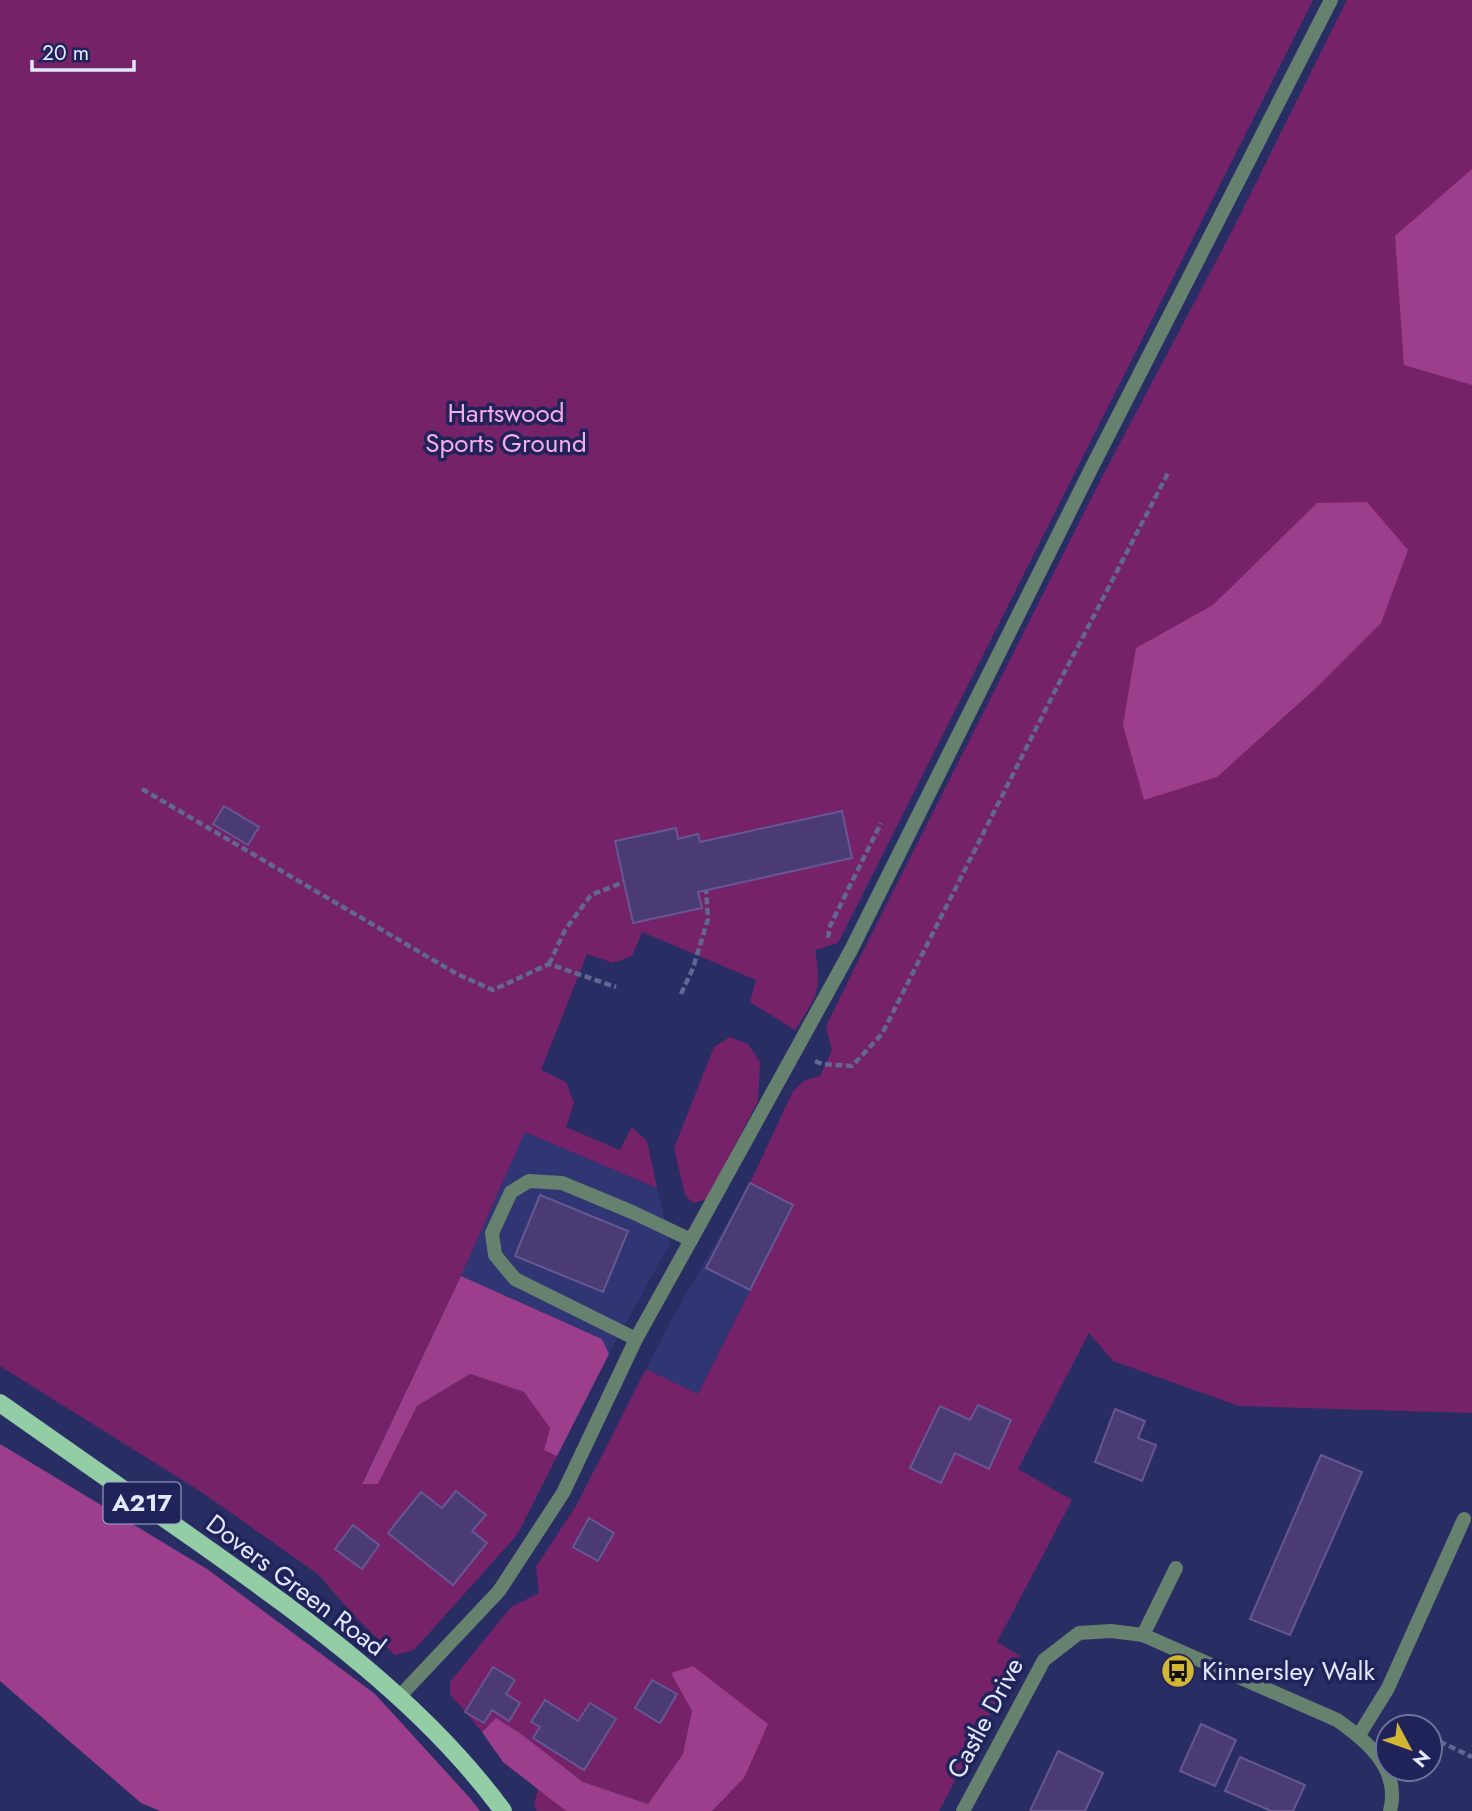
<svg xmlns="http://www.w3.org/2000/svg" width="1472" height="1811" font-family="Jost,sans-serif">
	<style>
		.built { fill: #2f3673 }
		.green { fill: #752268; fill-rule: evenodd }
		.forest { fill: #9d3e8c }
		.building { fill: #4b3b74; stroke: #665692; stroke-width: 2 }
		.lines { fill: none; stroke-linecap: round; stroke-linejoin: round }
		.path { stroke: #616692; stroke-width: 4.5; stroke-dasharray: 7 3.5; stroke-linecap: butt }
		.service { stroke: #66816e; stroke-width: 14 }
		.minor { stroke: #66816e; stroke-width: 14 }
		.primary { stroke: #93cda6; stroke-width: 18 }
		.labels { text-anchor: middle; stroke-width: 7; stroke-linejoin: round; paint-order: stroke }
		.shield { fill: #1f2359; stroke: #a8accb; stroke-width: 2 }
		.shield-label { font-size: 24px; font-weight: bold; fill: #e2e7fc }
		.park-label { font-size: 26px; fill: #f6ace5; stroke: #1f2359 }
		.street-label { font-size: 26px; fill: #e2e7fc; stroke: #1f2359 }
		.poi-label { font-size: 26px; fill: #e2e7fc; stroke: #1f2359; text-anchor: start }
	</style>
	<rect width="100%" height="100%" fill="#282e64"/>
	<g class="built">
		<path d="M525,1132L657,1188L670,1243L609,1354L602,1339L461,1276Z"/>
		<path d="M750,1183L793,1205L698,1394L646,1369L673,1317Z"/>
	</g>
	<g class="green">
		<path d="M0,0H1313L838,943L815,950C822,991 817,996 795,1030L750,1002L756,980L642,932L632,956L613,963L587,954L541,1070L566,1082L574,1103L566,1127L620,1150L632,1127L647,1141L657,1188L525,1132L461,1276L362,1483L378,1484L417,1406L470,1374L524,1392L550,1428L544,1450L557,1456L517,1535L414,1650L395,1655L353,1615L319,1575L200,1491L0,1366ZM842,811L852,858L698,892L701,908L633,923L616,841L675,828L678,839L697,834L700,842Z"/>
		<path d="M1347,0H1472V1413L1239,1406L1113,1361L1089,1333L1018,1469L1072,1500L997,1642L1020,1656L939,1811H712L744,1778L671,1673L693,1711L683,1754L648,1804L583,1782L520,1733L496,1718L482,1732L450,1694V1682L511,1607L539,1593L536,1567L576,1506L646,1369L698,1394L793,1205L750,1183L793,1091L805,1080L820,1076L832,1050L826,1027L851,975L1100,481L1232,231Z"/>
		<path d="M730,1037L748,1044L760,1062L758,1101L707,1199L693,1203L685,1195L674,1148L714,1047Z"/>
		<path d="M538,1788L566,1811H537L534,1805Z"/>
	</g>
	<g class="forest">
		<path d="M1472,169V385L1404,365L1395,236Z"/>
		<path d="M1367,502L1408,550L1381,623L1316,688L1217,777L1144,800L1123,725L1136,648L1213,605L1317,503Z"/>
		<path d="M461,1276L602,1339L609,1354L557,1456L544,1450L550,1428L524,1392L470,1374L417,1406L378,1484H362Z"/>
		<path d="M0,1444L207,1569L375,1694L469,1797L480,1811H160L141,1803L0,1681Z"/>
		<path d="M693,1666L768,1724L744,1778L712,1811H566L503,1762L482,1732L496,1718L520,1733L583,1782L648,1804L683,1754L692,1711L671,1673Z"/>
	</g>
	<g class="building">
		<path d="M224,806L259,827L248,845L213,824Z"/>
		<path d="M842,811L852,858L698,892L702,908L633,923L615,841L676,828L678,839L698,834L700,842Z"/>
		<path d="M750,1183L793,1205L750,1290L706,1268Z"/>
		<path d="M540,1195L628,1231L603,1292L515,1256Z"/>
		<path d="M978,1405L1011,1420L989,1469L955,1453L941,1483L910,1468L940,1406L970,1420Z"/>
		<path d="M1115,1409L1145,1421L1138,1438L1156,1445L1142,1481L1095,1462Z"/>
		<path d="M1321,1455L1362,1472L1290,1635L1250,1619Z"/>
		<path d="M456,1491L486,1515L472,1531L487,1543L453,1585L388,1533L421,1492L442,1508Z"/>
		<path d="M589,1518L614,1533L598,1561L573,1547Z"/>
		<path d="M353,1525L379,1545L362,1569L335,1549Z"/>
		<path d="M493,1667L515,1680L506,1694L520,1703L509,1721L492,1710L484,1723L465,1712Z"/>
		<path d="M652,1680L677,1694L660,1723L635,1708Z"/>
		<path d="M545,1700L578,1721L590,1703L616,1719L584,1770L533,1738L540,1727L531,1722Z"/>
		<path d="M1201,1724L1236,1740L1215,1786L1180,1771Z"/>
		<path d="M1058,1751L1103,1773L1085,1811H1030Z"/>
		<path d="M1240,1757L1305,1785L1293,1811H1271L1225,1791Z"/>
	</g>
	<g class="lines">
		<g class="path">
			<path d="M142,789L457,974L493,990L549,964L616,987"/>
			<path d="M828,938L830,926L881,823"/>
			<path d="M549,964L565,930L591,895L624,882"/>
			<path d="M681,994L693,968L708,919L706,890"/>
			<path d="M815,1061L822,1064L852,1066L882,1034L1060,681L1169,471"/>
			<path d="M1407,1727H1409"/>
			<path d="M1430,1737L1472,1757"/>
		</g>
		<g class="service">
			<path d="M636,1339L515,1279L495,1255L492,1233L511,1192L529,1181L562,1183L632,1212L691,1240L851,950L1092,467L1331,0"/>
			<path d="M1359,1735L1388,1688L1464,1519"/>
		</g>
		<g class="minor">
			<path d="M1143,1635L1176,1568"/>
			<path d="M399,1697L499,1591L563,1493L636,1339L691,1240"/>
			<path d="M963,1811L1044,1660L1079,1633L1111,1631L1143,1635L1337,1720C1367,1741 1401,1769 1390,1811"/>
		</g>
		<path class="primary" d="M0,1403C67,1450 134,1497 201,1544C310,1621 424,1703 503,1811"/>
	</g>
	<defs>
		<g id="bus-disc" transform="scale(1.75)"><circle r="9.5" fill="#d4b635" stroke="#1f2359"/><path d="M-5-6H5V4H4V6H2V4H-2V6H-4V4H-5ZM-3.5-4V0h7V-4ZM-3.5 1.2v1.5H-2V1.2ZM2 1.2v1.5H3.5V1.2Z" fill="#111"/></g>
	</defs>
	<g fill-rule="evenodd">
		<use href="#bus-disc" x="1178" y="1671"/>
	</g>
	<g class="labels">
		<rect class="shield" x="103.5" y="1482.5" width="77" height="41" rx="5"/>
		<g class="shield-label">
			<text x="142" y="1511">A217</text>
		</g>
		<g class="park-label">
			<text x="506" y="422">Hartswood<tspan x="506" dy="30">Sports Ground</tspan></text>
		</g>
		<g class="street-label">
			<text transform="translate(296 1585) rotate(37)" y="9">Dovers Green Road</text>
			<text transform="translate(985 1718) rotate(-62)" y="9">Castle Drive</text>
		</g>
		<g class="poi-label">
			<text x="1202" y="1680">Kinnersley Walk</text>
		</g>
	</g>
	<g transform="translate(1409 1748) rotate(131)"><circle r="33" fill="#1f2359" stroke="#6d719a" stroke-width="2"/>
	<path d="M0-5L12 26L0 18L-12 26Z" fill="#d4b635"/>
	<text y="-10" font-size="19" font-weight="bold" text-anchor="middle" fill="#e2e7fc">N</text>
	</g>
	<path d="M32 60v10h102v-10" fill="none" stroke="#e2e7fc" stroke-width="3.5"/>
	<text x="42" y="60" font-size="21" fill="#e2e7fc" stroke="#1f2359" stroke-width="5" paint-order="stroke">20 m</text>
</svg>
